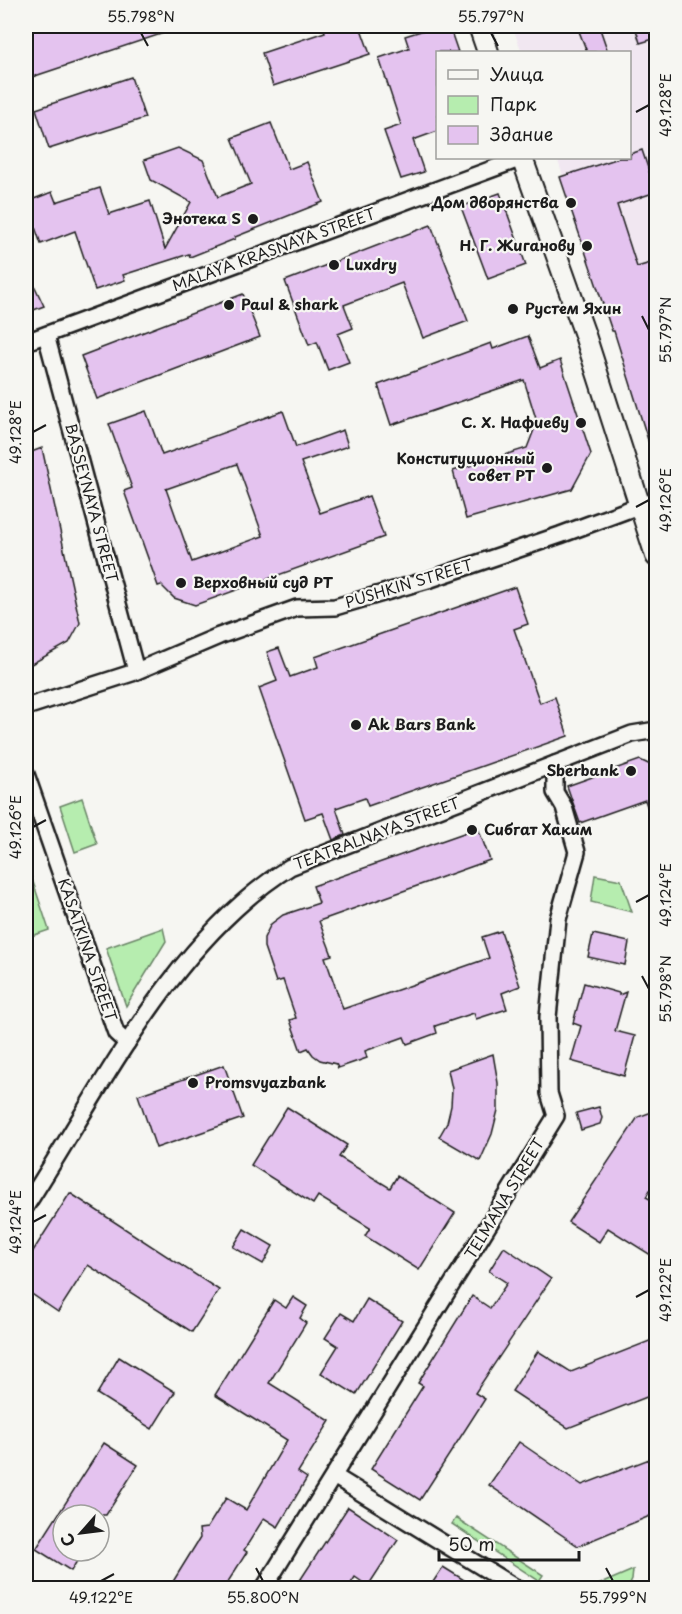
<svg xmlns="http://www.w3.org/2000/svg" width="682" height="1614" font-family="'Playpen Sans',sans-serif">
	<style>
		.built { fill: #f1e7f1 }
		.green { fill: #b6edaf; stroke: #698466; stroke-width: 1.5 }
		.building { fill: #e4c3ef; stroke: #1c1c1c; stroke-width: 1.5; fill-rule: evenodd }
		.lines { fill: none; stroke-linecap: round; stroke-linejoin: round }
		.minor-casing { stroke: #1c1c1c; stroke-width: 20 }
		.tertiary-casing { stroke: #1c1c1c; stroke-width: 24 }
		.minor { stroke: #f6f6f2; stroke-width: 15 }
		.tertiary { stroke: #f6f6f2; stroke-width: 20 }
		.ticks { fill: none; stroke: #1c1c1c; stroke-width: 2 }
		.poi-dot { fill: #1c1c1c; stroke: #f6f6f2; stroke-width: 2 }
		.labels { text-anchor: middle; stroke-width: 4.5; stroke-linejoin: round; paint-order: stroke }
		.poi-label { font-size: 15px; font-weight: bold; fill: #1c1c1c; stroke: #f6f6f2; text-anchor: start }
		.street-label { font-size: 15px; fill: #1c1c1c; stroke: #f6f6f2 }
		.neatline { fill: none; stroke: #1c1c1c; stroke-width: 2 }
		.ticks-label { font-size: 15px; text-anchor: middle; fill: #1c1c1c }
	</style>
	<rect width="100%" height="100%" fill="#f6f6f2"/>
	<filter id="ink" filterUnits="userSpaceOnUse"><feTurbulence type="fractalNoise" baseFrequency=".0167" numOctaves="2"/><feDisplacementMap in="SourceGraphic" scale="12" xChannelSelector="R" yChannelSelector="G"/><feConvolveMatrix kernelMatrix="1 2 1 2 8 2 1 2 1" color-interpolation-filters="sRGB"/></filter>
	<g filter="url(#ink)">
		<path class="built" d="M512,26H656V450L557,158H630V52H522Z"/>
		<g class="green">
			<path d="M82,798L97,844L75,852L60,806Z"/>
			<path d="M26,861L49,930L26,938Z"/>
			<path d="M595,875L621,880L632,912L591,902Z"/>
			<path d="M163,928L166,941L126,1006L106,948Z"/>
			<path d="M456,1518L543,1575L539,1581L452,1524Z"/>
			<path d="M633,1570L632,1580L628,1588H591Z"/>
		</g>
		<g class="building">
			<path d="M26,26H179V28L32,77L26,57Z"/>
			<path d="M323,26H360L370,54L273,86L262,53L325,32Z"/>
			<path d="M437,26H449L458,52H438V131L413,140L424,172L401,179L384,131L401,125L379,58L409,48L405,36Z"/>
			<path d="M577,26H599L608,52H587Z"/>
			<path d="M635,26H657V38L640,43Z"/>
			<path d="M131,77L145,118L49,149L36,109Z"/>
			<path d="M271,123L289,169L307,162L323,202L235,237V239L190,257L189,254L123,275L125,280L95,290L75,231L41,244L26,202L52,192L56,202L100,188L109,214L150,201L165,249L191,202L151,180L144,160L178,148L203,160L218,197L251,184L232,138Z"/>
			<path d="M642,150L656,192L617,205L637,267L657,261V455L653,456L614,331H612L560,177L619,158H630V154Z"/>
			<path d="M500,193L526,265L488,279L461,207Z"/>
			<path d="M431,225L468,321L423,338L402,283L344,305L353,328L338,334L349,362L328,370L317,342L309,345L285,281Z"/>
			<path d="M26,268L44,306L26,313Z"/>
			<path d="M243,294L260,337L97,399L81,356Z"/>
			<path d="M528,336L540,368L560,360L591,454L572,489L466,519L453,471L527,448L537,422L524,380L391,425L378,385L491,343L493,349Z"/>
			<path d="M146,411L162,455L283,411L296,447L343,430L348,446L301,462L320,513L369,496L384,537L195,605L174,598L161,585L158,586L124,491L132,488L109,424ZM237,464L263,536L192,562L166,489Z"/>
			<path d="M42,448L80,623L69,643L26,667V454Z"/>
			<path d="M515,587L528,624L514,629L540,703L555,697L568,736L368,806L365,798L336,808L345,835L333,840L323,813L305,819L259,688L277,681L267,652L279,648L290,677L318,667L315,657Z"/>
			<path d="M640,760L657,768V826L654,827L645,800L580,823L567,786Z"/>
			<path d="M478,828L490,860L319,921L332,955L325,957L343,1009L489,958L482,937L501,931L520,986L502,993L507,1009L476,1019L474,1013L435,1026L437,1033L407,1044L404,1037L365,1051L367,1058L338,1068L336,1064L320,1060L313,1055L308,1048L301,1051L290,1020L296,1018L283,980L276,982L264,947V938L271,924L283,915L319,903L313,886Z"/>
			<path d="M593,934L629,942L625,965L588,957Z"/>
			<path d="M584,983L619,993V995L626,992L615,1031L635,1036L624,1076L571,1061L581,1026L573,1023Z"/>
			<path d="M493,1054L498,1083V1110L492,1134L480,1161L439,1137L447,1123L451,1106L452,1089L448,1070Z"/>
			<path d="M224,1065L243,1118L156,1148L138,1095Z"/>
			<path d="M287,1107L347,1145L339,1157L390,1188L397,1176L455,1213L419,1270L365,1236L370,1228L318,1196L313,1204L251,1165Z"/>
			<path d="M599,1107L602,1118L600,1124L581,1130L576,1113Z"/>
			<path d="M657,1110V1178L646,1197L657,1203V1259L608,1228L599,1242L568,1222L638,1117Z"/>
			<path d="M70,1193L219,1290L192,1332L88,1265L58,1312L26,1290V1262Z"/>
			<path d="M244,1229L273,1246L263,1264L233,1247Z"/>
			<path d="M504,1247L551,1279L475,1393L485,1399L420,1500L371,1469L423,1386L418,1383L472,1296L490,1308L507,1283L489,1271Z"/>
			<path d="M293,1297L307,1306L300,1318L306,1323L269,1383L330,1421L298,1472L307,1478L278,1527L264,1518L244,1550L247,1552L224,1588H169L200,1538L199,1529L207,1528L226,1498L246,1510L287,1440L215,1395L274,1300L286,1308Z"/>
			<path d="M367,1299L402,1321L356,1395L321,1373L338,1346L325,1338L341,1313L354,1321Z"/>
			<path d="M657,1338V1393L568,1428L512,1391L538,1351L571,1372Z"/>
			<path d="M119,1357L175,1392L152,1429L97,1394Z"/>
			<path d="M519,1442L582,1485L657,1456V1513L578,1546L489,1485Z"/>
			<path d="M104,1443L138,1465L106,1515H63V1551H83L71,1571L36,1549Z"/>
			<path d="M348,1507L398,1540L368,1586L355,1577L348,1588H295Z"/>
			<path d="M443,1567L477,1588H429Z"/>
		</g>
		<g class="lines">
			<g class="minor-casing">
				<g id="minor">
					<path d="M46,335L136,671"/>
					<path d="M26,342L522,158"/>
					<path d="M26,707L132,673L219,636L297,608L335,607L431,579L560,535L641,505L656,501"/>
					<path d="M26,774L116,1033L127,1043"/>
					<path d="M26,1206C100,1092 172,940 290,867L632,734L656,730"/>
					<path d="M334,1476L516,1588"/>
					<path d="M264,1588L556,1116L549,1093L548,1017L558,919L577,852L564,807L555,792V764"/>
				</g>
			</g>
			<g class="tertiary-casing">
				<g id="tertiary">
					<path d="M479,26L488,52"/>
					<path d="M522,158L584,332L656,556"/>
				</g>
			</g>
			<use href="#minor" class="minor"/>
			<use href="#tertiary" class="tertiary"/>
		</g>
	</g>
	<path class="ticks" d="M141,33L148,46M491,33L498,46M636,112L649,105M642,316L649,330M33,432L46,425M636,507L649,500M33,827L46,820M636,902L649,895M642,976L649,989M33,1222L46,1215M636,1297L649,1290M256,1568L263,1581M606,1568L613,1581M101,1581L114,1574"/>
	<g class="poi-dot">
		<circle cx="571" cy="203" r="6"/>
		<circle cx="253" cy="219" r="6"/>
		<circle cx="587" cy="246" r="6"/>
		<circle cx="334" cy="265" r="6"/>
		<circle cx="229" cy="305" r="6"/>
		<circle cx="513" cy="309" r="6"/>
		<circle cx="581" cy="423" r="6"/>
		<circle cx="547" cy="468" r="6"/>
		<circle cx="181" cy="583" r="6"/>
		<circle cx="356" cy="725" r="6"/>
		<circle cx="631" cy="771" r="6"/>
		<circle cx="472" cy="830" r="6"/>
		<circle cx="193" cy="1083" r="6"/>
	</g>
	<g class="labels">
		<g class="poi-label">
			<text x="559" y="208" text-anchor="end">Дом дворянства</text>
			<text x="241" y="224" text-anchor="end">Энотека S</text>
			<text x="575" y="251" text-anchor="end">Н. Г. Жиганову</text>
			<text x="346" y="270">Luxdry</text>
			<text x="241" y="310">Paul &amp; shark</text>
			<text x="525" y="314">Рустем Яхин</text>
			<text x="569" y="428" text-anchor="end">С. Х. Нафиеву</text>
			<text x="535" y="464" text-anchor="end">Конституционный<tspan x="535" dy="17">совет РТ</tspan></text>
			<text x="193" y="588">Верховный суд РТ</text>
			<text x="368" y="730">Ak Bars Bank</text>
			<text x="619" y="776" text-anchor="end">Sberbank</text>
			<text x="484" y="835">Сибгат Хаким</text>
			<text x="205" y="1088">Promsvyazbank</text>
		</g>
		<g class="street-label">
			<text transform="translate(274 250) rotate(-20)" y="5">MALAYA KRASNAYA STREET</text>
			<text transform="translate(91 503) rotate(75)" y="5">BASSEYNAYA STREET</text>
			<text transform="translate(409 584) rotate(-17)" y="5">PUSHKIN STREET</text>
			<text transform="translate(377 834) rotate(-21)" y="5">TEATRALNAYA STREET</text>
			<text transform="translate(87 950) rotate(71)" y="5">KASATKINA STREET</text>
			<text transform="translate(505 1199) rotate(-59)" y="5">TELMANA STREET</text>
		</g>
	</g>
	<rect width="682" height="1614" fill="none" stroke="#f6f6f2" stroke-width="66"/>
	<rect x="436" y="51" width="195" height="108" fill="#f6f6f2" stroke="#9f9f9c" stroke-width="1.5"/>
	<rect x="448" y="70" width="30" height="9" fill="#f6f6f2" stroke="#9f9f9c" stroke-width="1.5"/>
	<text x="490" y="81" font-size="18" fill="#1c1c1c">Улица</text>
	<rect x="448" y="96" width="30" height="18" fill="#b6edaf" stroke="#9f9f9c" stroke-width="1.5"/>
	<text x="490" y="111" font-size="18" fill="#1c1c1c">Парк</text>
	<rect x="448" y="126" width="30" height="18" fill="#e4c3ef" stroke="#9f9f9c" stroke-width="1.5"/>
	<text x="490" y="141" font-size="18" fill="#1c1c1c">Здание</text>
	<g transform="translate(81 1533) rotate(242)"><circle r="28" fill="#f6f6f2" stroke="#9f9f9c" stroke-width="1.5"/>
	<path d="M0-4.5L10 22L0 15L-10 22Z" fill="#1c1c1c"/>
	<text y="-9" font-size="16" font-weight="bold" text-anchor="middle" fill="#1c1c1c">С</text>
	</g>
	<path d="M439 1551v9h140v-9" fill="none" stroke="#1c1c1c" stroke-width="3"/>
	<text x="448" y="1551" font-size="18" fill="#1c1c1c" stroke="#f6f6f2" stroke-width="4.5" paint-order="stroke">50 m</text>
	<rect x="33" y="33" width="616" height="1548" class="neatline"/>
	<g class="ticks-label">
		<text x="141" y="22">55.798°N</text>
		<text x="491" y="22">55.797°N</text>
		<text transform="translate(666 105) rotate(-90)" y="5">49.128°E</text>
		<text transform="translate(666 330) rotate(-90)" y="5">55.797°N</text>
		<text transform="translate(16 432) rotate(-90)" y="5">49.128°E</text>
		<text transform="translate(666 500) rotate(-90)" y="5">49.126°E</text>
		<text transform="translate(16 827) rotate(-90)" y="5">49.126°E</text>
		<text transform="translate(666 895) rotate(-90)" y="5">49.124°E</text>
		<text transform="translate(666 989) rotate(-90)" y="5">55.798°N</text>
		<text transform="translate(16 1222) rotate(-90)" y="5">49.124°E</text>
		<text transform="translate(666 1290) rotate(-90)" y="5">49.122°E</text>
		<text x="101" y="1603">49.122°E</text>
		<text x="263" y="1603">55.800°N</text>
		<text x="613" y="1603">55.799°N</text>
	</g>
</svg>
